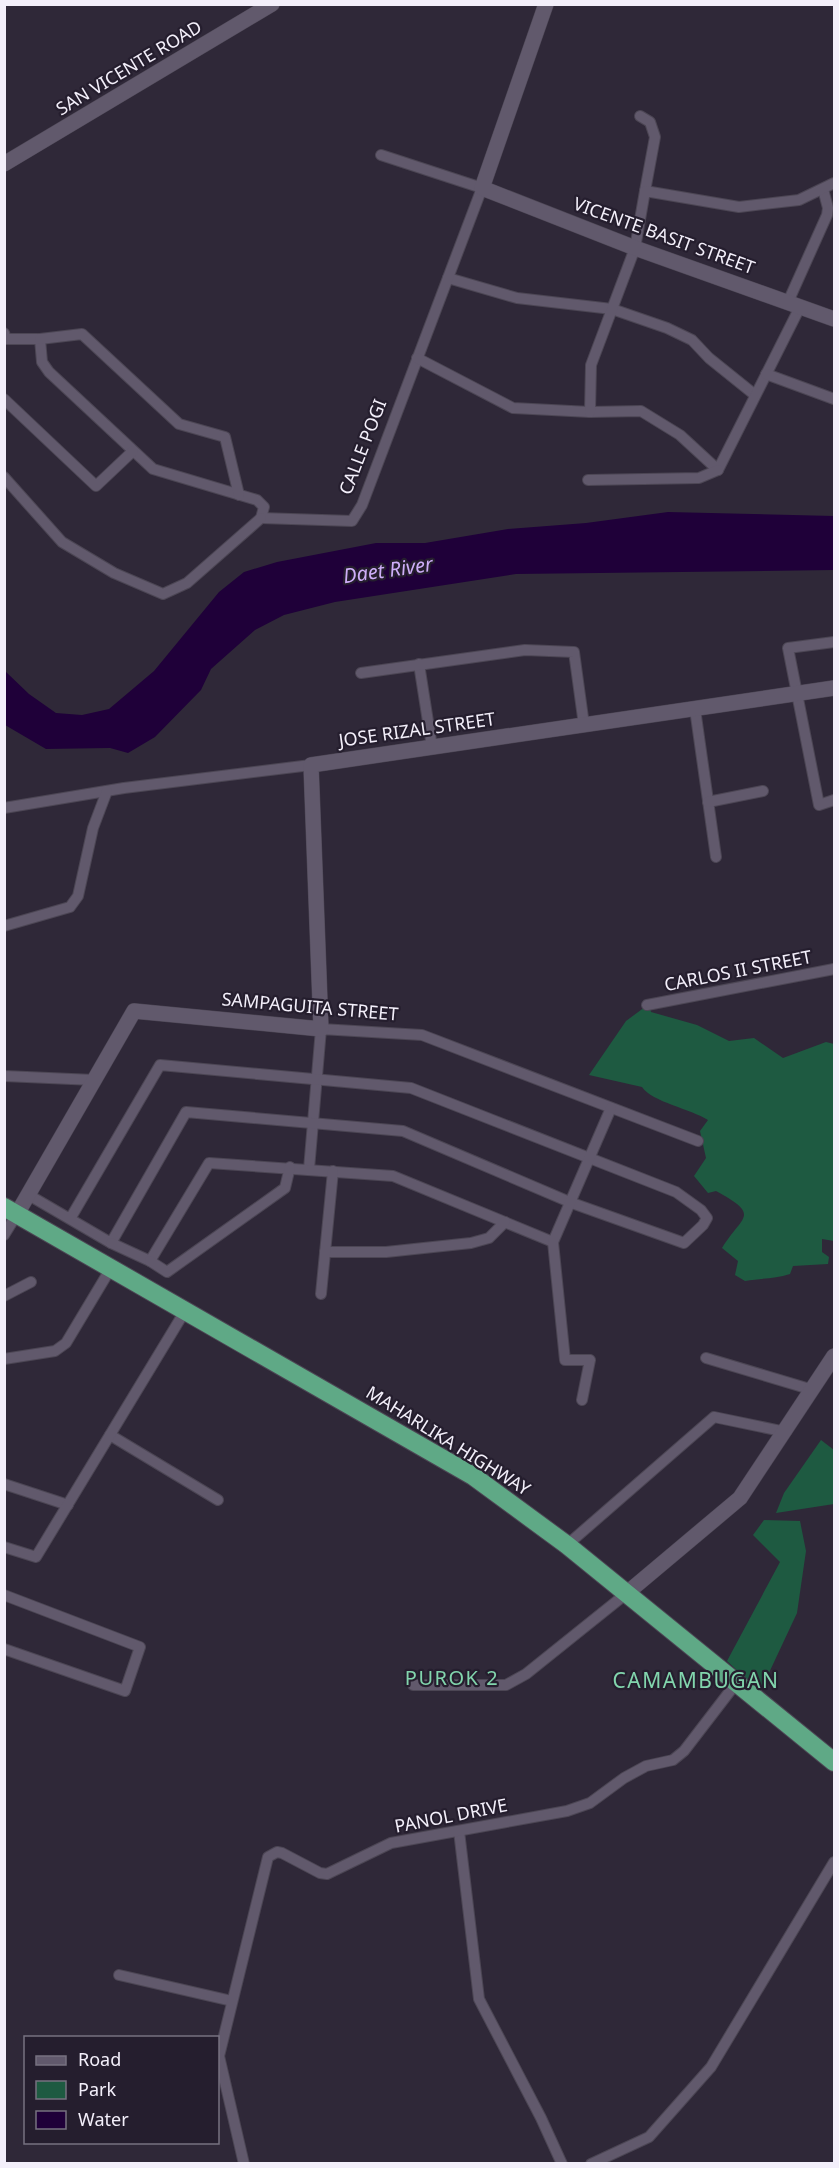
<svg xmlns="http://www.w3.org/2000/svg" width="839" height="2168" font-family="'Noto Sans',sans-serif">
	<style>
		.green { fill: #1e5a41 }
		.water { fill: #1f0039 }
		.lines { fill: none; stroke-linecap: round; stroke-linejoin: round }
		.street-casing { stroke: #4c4654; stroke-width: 12 }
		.secondary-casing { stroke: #4c4654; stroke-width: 16 }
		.highway-casing { stroke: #4c4654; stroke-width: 20 }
		.street { stroke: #61596c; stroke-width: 10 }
		.secondary { stroke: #61596c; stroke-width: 15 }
		.highway { stroke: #5fa986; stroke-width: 18 }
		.labels { text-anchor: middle; stroke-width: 4.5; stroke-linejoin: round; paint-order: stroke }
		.street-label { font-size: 18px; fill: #f3effa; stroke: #251e2e }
		.water-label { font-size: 20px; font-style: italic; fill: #ceaef8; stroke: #251e2e }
		.neighbourhood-label { font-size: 20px; letter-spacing: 1.5px; fill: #82d5ad; stroke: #251e2e }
		.quarter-label { font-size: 21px; letter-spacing: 1.5px; fill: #82d5ad; stroke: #251e2e }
	</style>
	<rect width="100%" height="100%" fill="#2f2838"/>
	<g class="green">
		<path d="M649,1004L651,1012L697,1025L729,1041L754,1038L783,1058L826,1042L834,1044V1241L822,1239V1252L829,1257L828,1264L793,1266L790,1274C775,1279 761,1278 745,1281L735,1275L738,1261L722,1248C742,1215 762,1216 716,1191L708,1193L694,1176L706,1158L700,1131L708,1120C691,1109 652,1102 642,1087L589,1075L626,1021Z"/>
		<path d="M821,1440L834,1450V1504L776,1513L784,1493Z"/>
		<path d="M764,1520L800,1521L806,1551L797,1613L760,1692L727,1661L780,1562L753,1535Z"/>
	</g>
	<path class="water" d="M668,512L834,516V570L516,574L335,602L284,615L255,630L211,669L201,690L155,737L128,753L110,748L46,749L5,725V671L29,694L56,713L82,715L109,709L154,671L219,592L244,572L277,562L376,543H425L508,529L586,523Z"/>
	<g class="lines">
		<g class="street-casing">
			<g id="street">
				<path d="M640,116L650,122L655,137L645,191"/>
				<path d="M448,278L517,298L612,309L667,328L692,340L709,358L755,395"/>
				<path d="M788,302L827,215L828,208L823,189"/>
				<path d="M4,333L6,339H40L42,362L49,372L153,469L257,500L264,507L261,518L352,521L362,505L482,188L381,155"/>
				<path d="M40,339L82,334L179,424L225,437L239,495"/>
				<path d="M417,358L513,408L590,412L641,411L680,435L718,470L800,307"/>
				<path d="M766,374L834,399"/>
				<path d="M4,399L96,486L133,451"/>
				<path d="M590,412L591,365L635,248L645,191L739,207L799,200L834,183"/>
				<path d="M4,477L62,542L114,573L163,594L187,583L261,518"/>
				<path d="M588,480L699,478L718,470"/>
				<path d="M834,642L788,648L819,805L834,800"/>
				<path d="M419,664L432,747"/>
				<path d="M361,673L525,650L574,652L584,725"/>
				<path d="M695,709L716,857"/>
				<path d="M708,802L763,791"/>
				<path d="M4,808L124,788L311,765"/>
				<path d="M4,926L70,907L78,896L93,828L107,791"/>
				<path d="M647,1005L834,969"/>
				<path d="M4,1076L94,1080"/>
				<path d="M309,1169L321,1029L422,1035L698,1141"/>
				<path d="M27,1194L111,1243L186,1112L403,1131L572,1203L684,1243L703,1225L707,1218L701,1210L676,1192L411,1088L160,1065L70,1219"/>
				<path d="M4,1235L17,1214"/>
				<path d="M111,1243L150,1261L209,1163L393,1176L553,1242"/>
				<path d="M325,1252H386L471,1243L489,1238L505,1222"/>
				<path d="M150,1261L167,1272L285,1188L290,1167"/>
				<path d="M321,1294L333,1171"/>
				<path d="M4,1296L31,1282"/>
				<path d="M706,1358L813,1390"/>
				<path d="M4,1359L55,1351L66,1343L111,1268"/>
				<path d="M582,1400L590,1360H565L553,1242L611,1108"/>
				<path d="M110,1435L218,1500"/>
				<path d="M4,1484L68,1505"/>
				<path d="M567,1545L714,1417L786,1432"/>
				<path d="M4,1547L36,1557L185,1311"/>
				<path d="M4,1595L140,1647L125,1691L4,1649"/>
				<path d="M413,1685H506L526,1674L627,1593"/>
				<path d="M459,1831L479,1999L541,2118L562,2164"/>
				<path d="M119,1975L232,2001"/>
				<path d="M244,2164L219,2056L268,1857L277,1852L282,1853L320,1873L327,1874L391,1843L567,1811L590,1803L624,1778L646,1766L673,1760L684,1751L737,1682"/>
				<path d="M591,2164L649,2137L711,2067L834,1862"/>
			</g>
		</g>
		<g class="secondary-casing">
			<g id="secondary">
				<path d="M546,4L482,188L635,248L834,319"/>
				<path d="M4,164L272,4"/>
				<path d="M17,1214L134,1011L321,1029L311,765L834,688"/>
				<path d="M627,1593L740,1498L834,1356"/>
			</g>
		</g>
		<g class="highway-casing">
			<path id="highway" d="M4,1207L473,1476L567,1545L834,1762"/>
		</g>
		<use href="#street" class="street"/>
		<use href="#secondary" class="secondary"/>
		<use href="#highway" class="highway"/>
	</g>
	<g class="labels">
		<g class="street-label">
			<text transform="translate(129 68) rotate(-31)" y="6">SAN VICENTE ROAD</text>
			<text transform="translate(664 236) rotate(20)" y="6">VICENTE BASIT STREET</text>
			<text transform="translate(363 447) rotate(-69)" y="6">CALLE POGI</text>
			<text transform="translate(417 730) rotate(-8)" y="6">JOSE RIZAL STREET</text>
			<text transform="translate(738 971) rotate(-11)" y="6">CARLOS II STREET</text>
			<text transform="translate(310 1007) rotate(5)" y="6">SAMPAGUITA STREET</text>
			<text transform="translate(448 1441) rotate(32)" y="6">MAHARLIKA HIGHWAY</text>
			<text transform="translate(451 1816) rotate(-11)" y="6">PANOL DRIVE</text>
		</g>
		<g class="water-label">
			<text transform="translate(388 570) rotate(-8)" y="7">Daet River</text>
		</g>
		<g class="neighbourhood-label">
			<text x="452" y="1685">PUROK 2</text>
		</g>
		<g class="quarter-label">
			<text x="696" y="1688">CAMAMBUGAN</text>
		</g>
	</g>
	<rect width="839" height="2168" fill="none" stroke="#f3effa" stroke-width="12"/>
	<rect x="24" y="2036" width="195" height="108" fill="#251e2e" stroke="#777280" stroke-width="1.5"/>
	<rect x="36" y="2056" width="30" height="9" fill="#61596c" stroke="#777280" stroke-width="1.5"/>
	<text x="78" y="2066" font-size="18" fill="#f3effa">Road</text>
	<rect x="36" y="2081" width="30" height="18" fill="#1e5a41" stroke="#777280" stroke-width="1.5"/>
	<text x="78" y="2096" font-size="18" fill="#f3effa">Park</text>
	<rect x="36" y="2111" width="30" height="18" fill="#1f0039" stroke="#777280" stroke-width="1.5"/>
	<text x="78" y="2126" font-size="18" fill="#f3effa">Water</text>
</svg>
